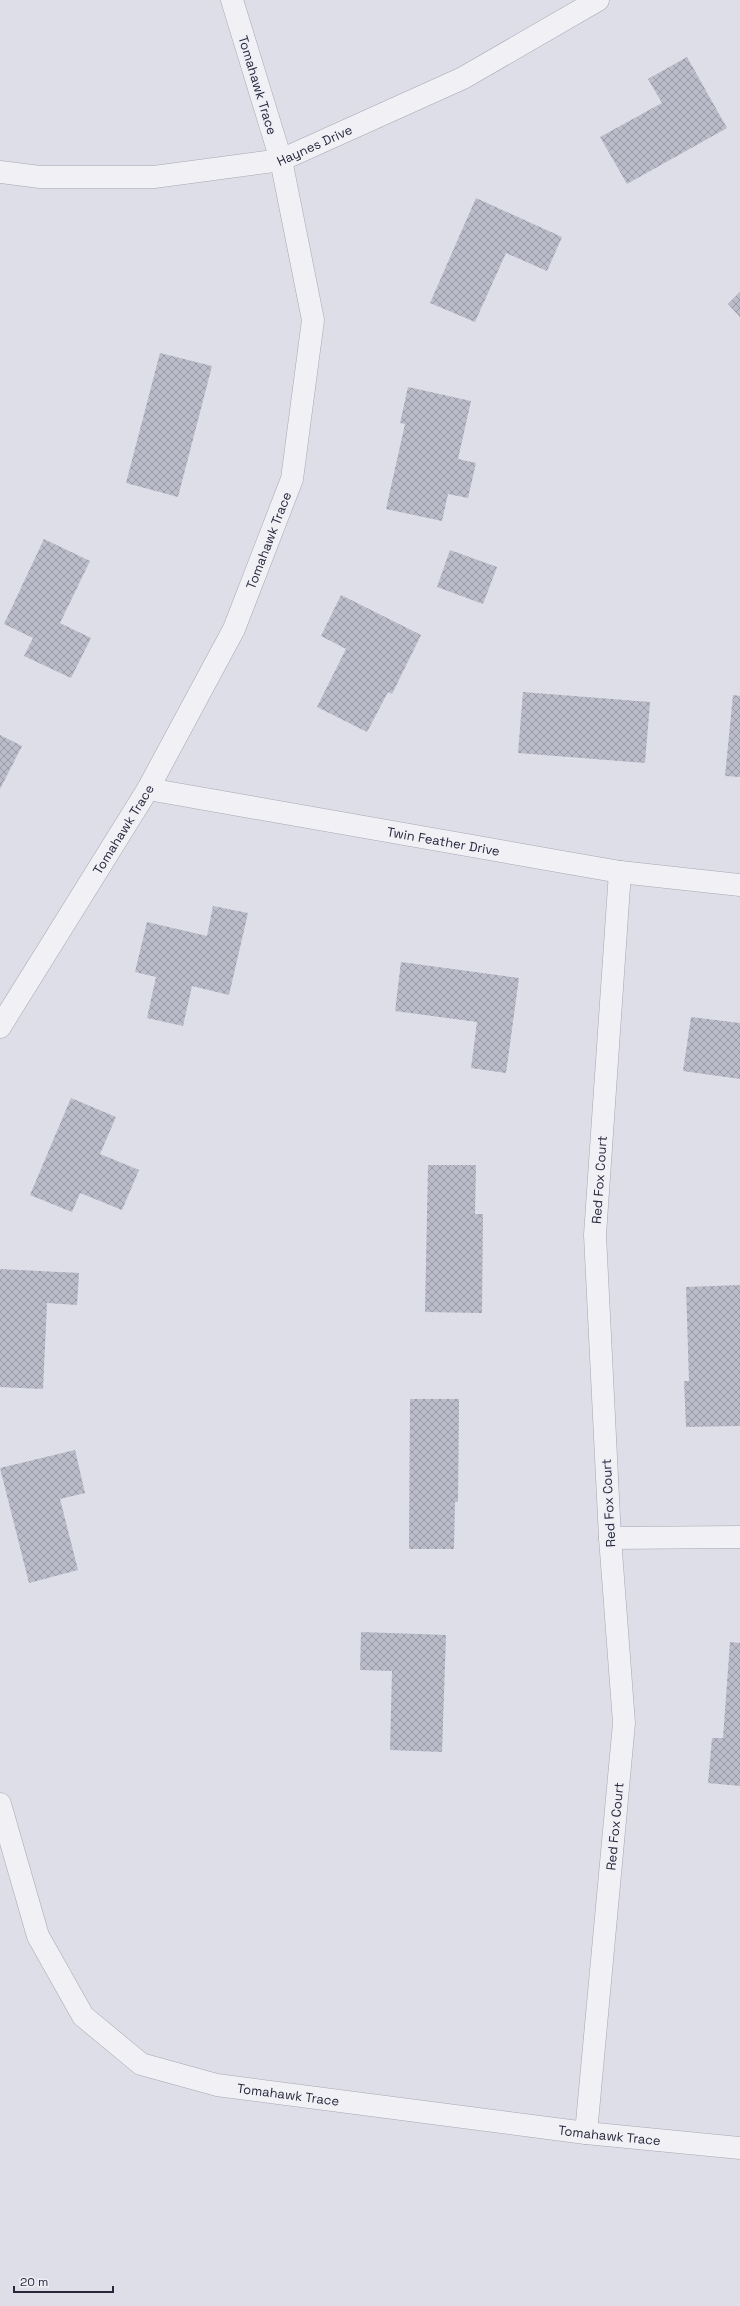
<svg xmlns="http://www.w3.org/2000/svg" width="740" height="2306" font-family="'Space Grotesk',sans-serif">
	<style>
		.building { fill: url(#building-cross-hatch) }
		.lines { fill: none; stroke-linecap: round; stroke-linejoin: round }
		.minor-casing { stroke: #a6a7b4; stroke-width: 23 }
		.tertiary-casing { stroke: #a6a7b4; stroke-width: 23 }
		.minor { stroke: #f0f0f5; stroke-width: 22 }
		.tertiary { stroke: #f0f0f5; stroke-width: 22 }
		.labels { text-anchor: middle; stroke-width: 3; stroke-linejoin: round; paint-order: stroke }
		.street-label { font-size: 13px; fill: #27283d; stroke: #edeef5 }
	</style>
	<defs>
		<pattern id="building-cross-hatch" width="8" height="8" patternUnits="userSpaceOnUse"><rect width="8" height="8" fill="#bbbcca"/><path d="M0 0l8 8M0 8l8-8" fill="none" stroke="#9899a5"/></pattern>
	</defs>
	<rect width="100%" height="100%" fill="#dddee7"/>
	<g class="building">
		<path d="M687,57L727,128L627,184L600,137L662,103L648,79Z"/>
		<path d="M476,198L562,237L547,271L506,253L475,322L430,303Z"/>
		<path d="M740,292V317L728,304Z"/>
		<path d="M160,353L212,366L178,497L126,483Z"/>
		<path d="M408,387L471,401L458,459L476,463L468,498L448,494L442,521L386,509L405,424L400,423Z"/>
		<path d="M44,539L90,561L60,623L91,638L71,678L24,656L33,638L4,624Z"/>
		<path d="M450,550L497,567L483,604L437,587Z"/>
		<path d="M341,595L421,635L392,694L388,692L367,732L317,707L346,649L321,636Z"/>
		<path d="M523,692L650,702L645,763L518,753Z"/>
		<path d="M733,695L740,696V777L725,776Z"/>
		<path d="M0,735L22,746L0,789Z"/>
		<path d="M213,906L248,913L229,995L192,986L183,1026L147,1018L156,977L135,972L147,922L207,936Z"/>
		<path d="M401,962L519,978L506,1073L471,1068L477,1022L395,1011Z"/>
		<path d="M691,1017L740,1023V1079L683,1071Z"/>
		<path d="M71,1098L116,1117L100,1154L139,1170L122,1210L80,1193L72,1212L30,1195Z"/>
		<path d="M428,1165H476L475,1214H483L482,1313L425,1312Z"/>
		<path d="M0,1269L79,1273L77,1305L47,1303L43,1389L0,1387Z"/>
		<path d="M740,1285V1426L686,1427L684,1381H689L686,1287Z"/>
		<path d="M410,1399H459L458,1502H455L454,1549H409Z"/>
		<path d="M75,1450L85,1493L60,1499L78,1570L29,1583L0,1468Z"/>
		<path d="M361,1632L446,1635L442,1752L390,1750L392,1671L360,1670Z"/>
		<path d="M730,1642L740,1643V1786L708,1783L712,1738H723Z"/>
	</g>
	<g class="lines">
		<g class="minor-casing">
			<g id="minor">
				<path id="s1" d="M148,789L620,872L740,885"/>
				<path id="s2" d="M0,1027L148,789L234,629L292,479L313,320L281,160L232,0"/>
				<path d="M610,1538L740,1537"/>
				<path id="s3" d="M0,1804L38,1936L83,2016L141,2064L217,2085L586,2133L740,2148"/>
				<path id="s4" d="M586,2133L624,1723L610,1538L595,1235L620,872"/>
			</g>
		</g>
		<g class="tertiary-casing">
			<g id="tertiary">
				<path id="s5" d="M0,172L40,177H154L281,160L463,78L598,0"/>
			</g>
		</g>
		<use href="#minor" class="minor"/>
		<use href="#tertiary" class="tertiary"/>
	</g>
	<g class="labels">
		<g class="street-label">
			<text transform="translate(258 85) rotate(73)" y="5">Tomahawk Trace</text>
			<text dy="5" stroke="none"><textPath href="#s5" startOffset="319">Haynes Drive</textPath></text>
			<text dy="5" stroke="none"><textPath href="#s2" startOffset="557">Tomahawk Trace</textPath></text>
			<text dy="5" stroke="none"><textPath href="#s2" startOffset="233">Tomahawk Trace</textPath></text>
			<text dy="5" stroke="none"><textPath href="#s1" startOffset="300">Twin Feather Drive</textPath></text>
			<text dy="5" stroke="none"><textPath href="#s4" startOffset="956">Red Fox Court</textPath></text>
			<text transform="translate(608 1503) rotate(-93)" y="5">Red Fox Court</text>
			<text dy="5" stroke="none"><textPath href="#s4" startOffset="308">Red Fox Court</textPath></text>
			<text dy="5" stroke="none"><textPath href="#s3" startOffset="455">Tomahawk Trace</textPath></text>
			<text dy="5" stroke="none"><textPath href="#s3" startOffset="779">Tomahawk Trace</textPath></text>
		</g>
	</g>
	<path d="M14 2286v6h99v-6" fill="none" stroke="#27283d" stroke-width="2"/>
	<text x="20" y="2286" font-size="12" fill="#27283d" stroke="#edeef5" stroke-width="3" paint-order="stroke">20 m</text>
</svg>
